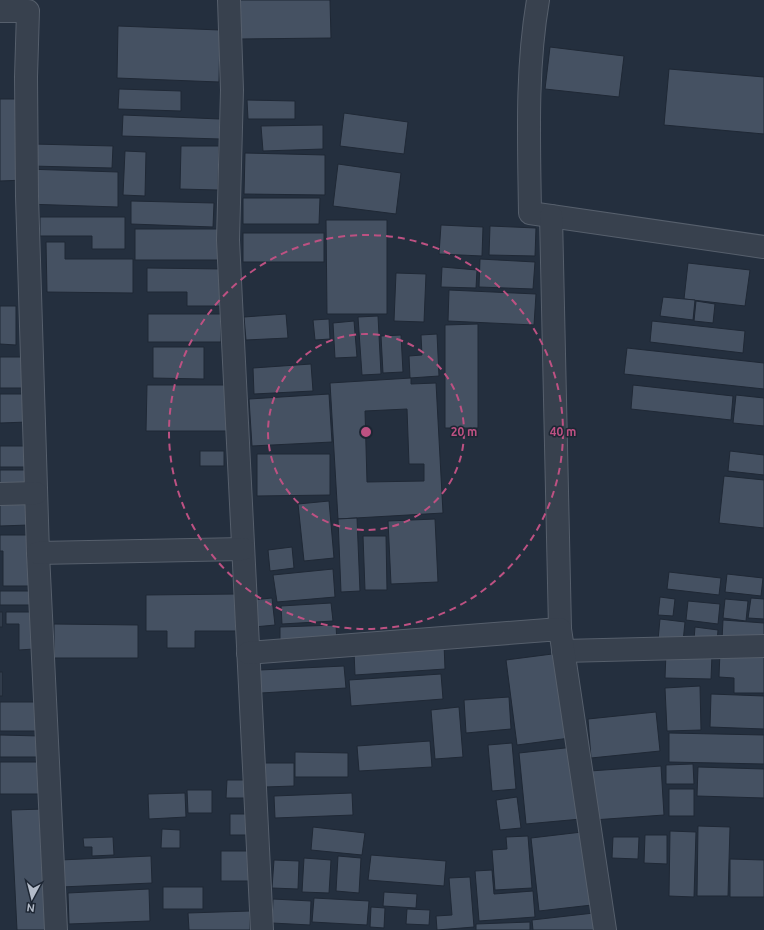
<svg xmlns="http://www.w3.org/2000/svg" width="764" height="930" font-family="Ubuntu,sans-serif">
	<style>
		.building { fill: #455162; stroke: #1f2835; fill-rule: evenodd }
		.lines { fill: none; stroke-linecap: round; stroke-linejoin: round }
		.minor-casing { stroke: #565f6c; stroke-width: 24 }
		.minor { stroke: #38414e; stroke-width: 22 }
		.ring { fill: none; stroke: #bd5182; stroke-width: 2; stroke-dasharray: 7 5 }
		.centre { fill: #bd5182; stroke: #1d2633; stroke-width: 2 }
		.ring-label { font-size: 12px; text-anchor: middle; font-weight: bold; fill: #bd5182; stroke: #1d2633; stroke-width: 3; stroke-linejoin: round; paint-order: stroke }
	</style>
	<rect width="100%" height="100%" fill="#242f3e"/>
	<g class="building">
		<path d="M240,0H330L331,38L240,39Z"/>
		<path d="M118,26L220,30L219,82L117,78Z"/>
		<path d="M550,47L624,56L619,97L545,89Z"/>
		<path d="M669,69L764,77V134L664,125Z"/>
		<path d="M119,89L181,91V111L118,109Z"/>
		<path d="M0,99H22L25,180L0,181Z"/>
		<path d="M247,100L295,101V119H248Z"/>
		<path d="M344,113L408,122L404,154L340,146Z"/>
		<path d="M123,115L220,119V139L122,136Z"/>
		<path d="M323,125V149L263,151L261,126Z"/>
		<path d="M33,144L113,146L112,168L31,166Z"/>
		<path d="M181,146H219L218,190L180,189Z"/>
		<path d="M125,151L146,152L145,196L123,195Z"/>
		<path d="M245,153L325,155V195L244,194Z"/>
		<path d="M338,164L401,173L396,214L333,206Z"/>
		<path d="M25,169L118,172V207L25,204Z"/>
		<path d="M243,198H320L319,224H243Z"/>
		<path d="M131,201L214,203L213,227L131,224Z"/>
		<path d="M40,217H125V249H92V236H40Z"/>
		<path d="M326,220H387V314H327Z"/>
		<path d="M441,225L483,227L482,256L439,254Z"/>
		<path d="M490,226L536,228L535,256L489,255Z"/>
		<rect x="135" y="229" width="86" height="31"/>
		<rect x="243" y="233" width="81" height="29"/>
		<path d="M46,242H65V259H133V293L47,292Z"/>
		<path d="M480,259L535,262L533,289L479,287Z"/>
		<path d="M688,263L750,270L745,306L684,299Z"/>
		<path d="M442,267L477,270L476,288L441,287Z"/>
		<path d="M147,268L224,269V306H187V292H147Z"/>
		<path d="M396,273L426,274L424,322L394,321Z"/>
		<path d="M449,290L536,294L534,325L448,321Z"/>
		<path d="M663,297L695,300L693,320L660,316Z"/>
		<path d="M696,301L715,304L713,323L694,321Z"/>
		<path d="M0,306H16V345L0,344Z"/>
		<rect x="148" y="314" width="73" height="28"/>
		<path d="M286,314L288,338L246,340L244,317Z"/>
		<path d="M378,316L381,374L362,375L358,317Z"/>
		<path d="M329,319L330,339L315,340L313,320Z"/>
		<path d="M354,321L357,357L335,358L333,323Z"/>
		<path d="M652,321L745,331L743,353L650,342Z"/>
		<path d="M478,324V428H445V325Z"/>
		<path d="M437,334L439,376L410,378L409,356L422,355L421,335Z"/>
		<path d="M401,335L403,372L383,373L381,336Z"/>
		<path d="M153,347H204V379L153,378Z"/>
		<path d="M627,348L764,363V389L624,374Z"/>
		<rect x="0" y="357" width="28" height="31"/>
		<path d="M311,364L313,391L254,394L253,368Z"/>
		<path d="M411,378V384L436,383L443,513L338,519L330,383ZM407,409L409,464H424V481L367,482L365,411Z"/>
		<path d="M147,385H229V431H146Z"/>
		<path d="M633,385L733,396L731,420L631,409Z"/>
		<path d="M0,394H28V422L0,423Z"/>
		<path d="M329,394L332,442L252,446L249,399Z"/>
		<path d="M736,395L764,398V426L733,423Z"/>
		<rect x="0" y="446" width="32" height="21"/>
		<rect x="200" y="451" width="24" height="15"/>
		<path d="M730,451L764,455V475L728,471Z"/>
		<path d="M257,454H330V495L257,496Z"/>
		<path d="M0,470H30L29,489L0,490Z"/>
		<path d="M724,476L764,480V528L719,523Z"/>
		<path d="M0,501H28L29,525L0,526Z"/>
		<path d="M329,501L334,558L304,561L298,504Z"/>
		<path d="M357,518L360,591L341,592L338,519Z"/>
		<path d="M435,519L438,582L391,584L388,521Z"/>
		<path d="M0,535H33V586H3V551H0Z"/>
		<path d="M363,536H386L387,590H365Z"/>
		<path d="M292,547L294,568L270,571L268,550Z"/>
		<path d="M333,569L335,597L277,602L273,575Z"/>
		<path d="M669,572L721,578L719,595L667,589Z"/>
		<path d="M727,574L763,578L761,596L725,592Z"/>
		<rect x="0" y="591" width="31" height="14"/>
		<path d="M236,594V631H195V648H167V631H146V595Z"/>
		<path d="M660,597L675,599L673,616L658,615Z"/>
		<path d="M272,598L275,625L254,627L252,600Z"/>
		<path d="M751,598L764,599V619L748,618Z"/>
		<path d="M725,599L748,601L746,621L723,618Z"/>
		<path d="M688,601L720,604L718,624L686,620Z"/>
		<path d="M331,603L333,621L282,624L281,606Z"/>
		<rect x="0" y="612" width="2" height="15"/>
		<path d="M6,612H35L34,649L19,650V624H6Z"/>
		<path d="M660,619L685,622L683,642L658,640Z"/>
		<path d="M723,620L764,623V642L722,640Z"/>
		<path d="M54,624L138,625V658H54Z"/>
		<path d="M336,625L337,643L280,646V627Z"/>
		<path d="M695,627L718,630L717,643L694,640Z"/>
		<path d="M444,644L445,669L355,675L354,651Z"/>
		<path d="M720,651L764,653V693H734V678L719,677Z"/>
		<path d="M560,653L570,738L517,745L506,660Z"/>
		<path d="M666,653L712,655L711,679L665,678Z"/>
		<path d="M344,666L346,688L261,693L260,670Z"/>
		<rect x="0" y="672" width="2" height="24"/>
		<path d="M441,674L443,699L351,706L349,680Z"/>
		<path d="M700,686L701,730L667,731L665,688Z"/>
		<path d="M711,694L764,696V729L710,727Z"/>
		<path d="M509,697L511,729L466,733L464,700Z"/>
		<rect x="0" y="702" width="40" height="29"/>
		<path d="M459,707L463,757L435,759L431,710Z"/>
		<path d="M656,712L660,751L591,758L588,719Z"/>
		<path d="M669,733L764,735V764L669,762Z"/>
		<path d="M0,735L40,736L39,757H0Z"/>
		<path d="M430,741L432,767L359,771L357,746Z"/>
		<path d="M512,743L516,789L492,791L488,745Z"/>
		<path d="M574,747L581,819L526,824L519,753Z"/>
		<path d="M295,752L348,753V777H295Z"/>
		<rect x="0" y="762" width="43" height="32"/>
		<path d="M265,763H294V786L265,787Z"/>
		<path d="M693,764L694,784H666V765Z"/>
		<path d="M661,766L664,815L593,820L590,771Z"/>
		<path d="M698,767L764,769V798L697,796Z"/>
		<path d="M227,780H248V798H226Z"/>
		<rect x="669" y="789" width="25" height="27"/>
		<path d="M187,790H212V813H188Z"/>
		<path d="M185,793L186,817L149,819L148,794Z"/>
		<path d="M352,793L353,815L275,818L274,796Z"/>
		<path d="M517,797L521,828L500,830L496,800Z"/>
		<path d="M44,809L50,930H17L11,810Z"/>
		<rect x="230" y="814" width="18" height="21"/>
		<path d="M698,826L730,827L728,896H697Z"/>
		<path d="M313,827L365,833L362,855L311,850Z"/>
		<path d="M162,829L180,830V848H161Z"/>
		<path d="M670,831L696,832L694,897L669,896Z"/>
		<path d="M582,832L592,905L539,911L531,838Z"/>
		<path d="M645,835H667V864L644,863Z"/>
		<path d="M528,836L532,888L495,890L492,850L507,849L506,837Z"/>
		<path d="M113,837L114,855L92,856V847H84L83,838Z"/>
		<path d="M613,837H639L638,859L612,858Z"/>
		<rect x="221" y="851" width="31" height="30"/>
		<path d="M371,855L446,861L444,886L368,880Z"/>
		<path d="M151,856L152,883L61,887L60,860Z"/>
		<path d="M338,856L361,858L359,893L336,891Z"/>
		<path d="M304,858L331,860L329,893L302,892Z"/>
		<path d="M730,859L764,860V897H730Z"/>
		<path d="M274,860L299,861L298,889L272,888Z"/>
		<path d="M492,870L494,894L533,891L535,917L479,921L475,871Z"/>
		<path d="M470,877L474,927L437,930L436,916L452,915L449,878Z"/>
		<rect x="163" y="887" width="40" height="22"/>
		<path d="M149,889L150,921L69,924L68,893Z"/>
		<path d="M384,892L417,894L416,908L383,906Z"/>
		<path d="M314,898L369,901L367,925L312,922Z"/>
		<path d="M273,899L311,901L310,925L272,923Z"/>
		<path d="M371,907L385,908L384,928L370,927Z"/>
		<path d="M407,909L430,910L429,925L406,924Z"/>
		<path d="M250,911V930H189L188,913Z"/>
		<path d="M594,913L596,930H533L532,920Z"/>
		<path d="M530,922V930H476V924Z"/>
	</g>
	<g class="lines">
		<g class="minor-casing">
			<g id="minor">
				<path d="M229,0L232,90L228,240L262,930"/>
				<path d="M538,0C526,70 529,142 530,213L764,247"/>
				<path d="M0,11H28L26,77L27,196L38,553L56,930"/>
				<path d="M551,216L560,629"/>
				<path d="M0,494L36,493"/>
				<path d="M38,553L243,549"/>
				<path d="M563,651L764,646"/>
				<path d="M248,653L560,629L605,930"/>
			</g>
		</g>
		<use href="#minor" class="minor"/>
	</g>
	<g class="ring">
		<circle cx="366" cy="432" r="98"/>
		<circle cx="366" cy="432" r="197"/>
	</g>
	<circle cx="366" cy="432" r="6" class="centre"/>
	<g class="ring-label">
		<text x="464" y="436">20 m</text>
		<text x="563" y="436">40 m</text>
	</g>
	<g transform="translate(32 898) rotate(187)" stroke="#1d2633" stroke-width="3" paint-order="stroke">
	<path d="M0-3L7 15L0 10L-7 15Z" fill="#b4bcc9"/>
	<text y="-6" font-size="11" font-weight="bold" text-anchor="middle" fill="#b4bcc9">N</text>
	</g>
</svg>
